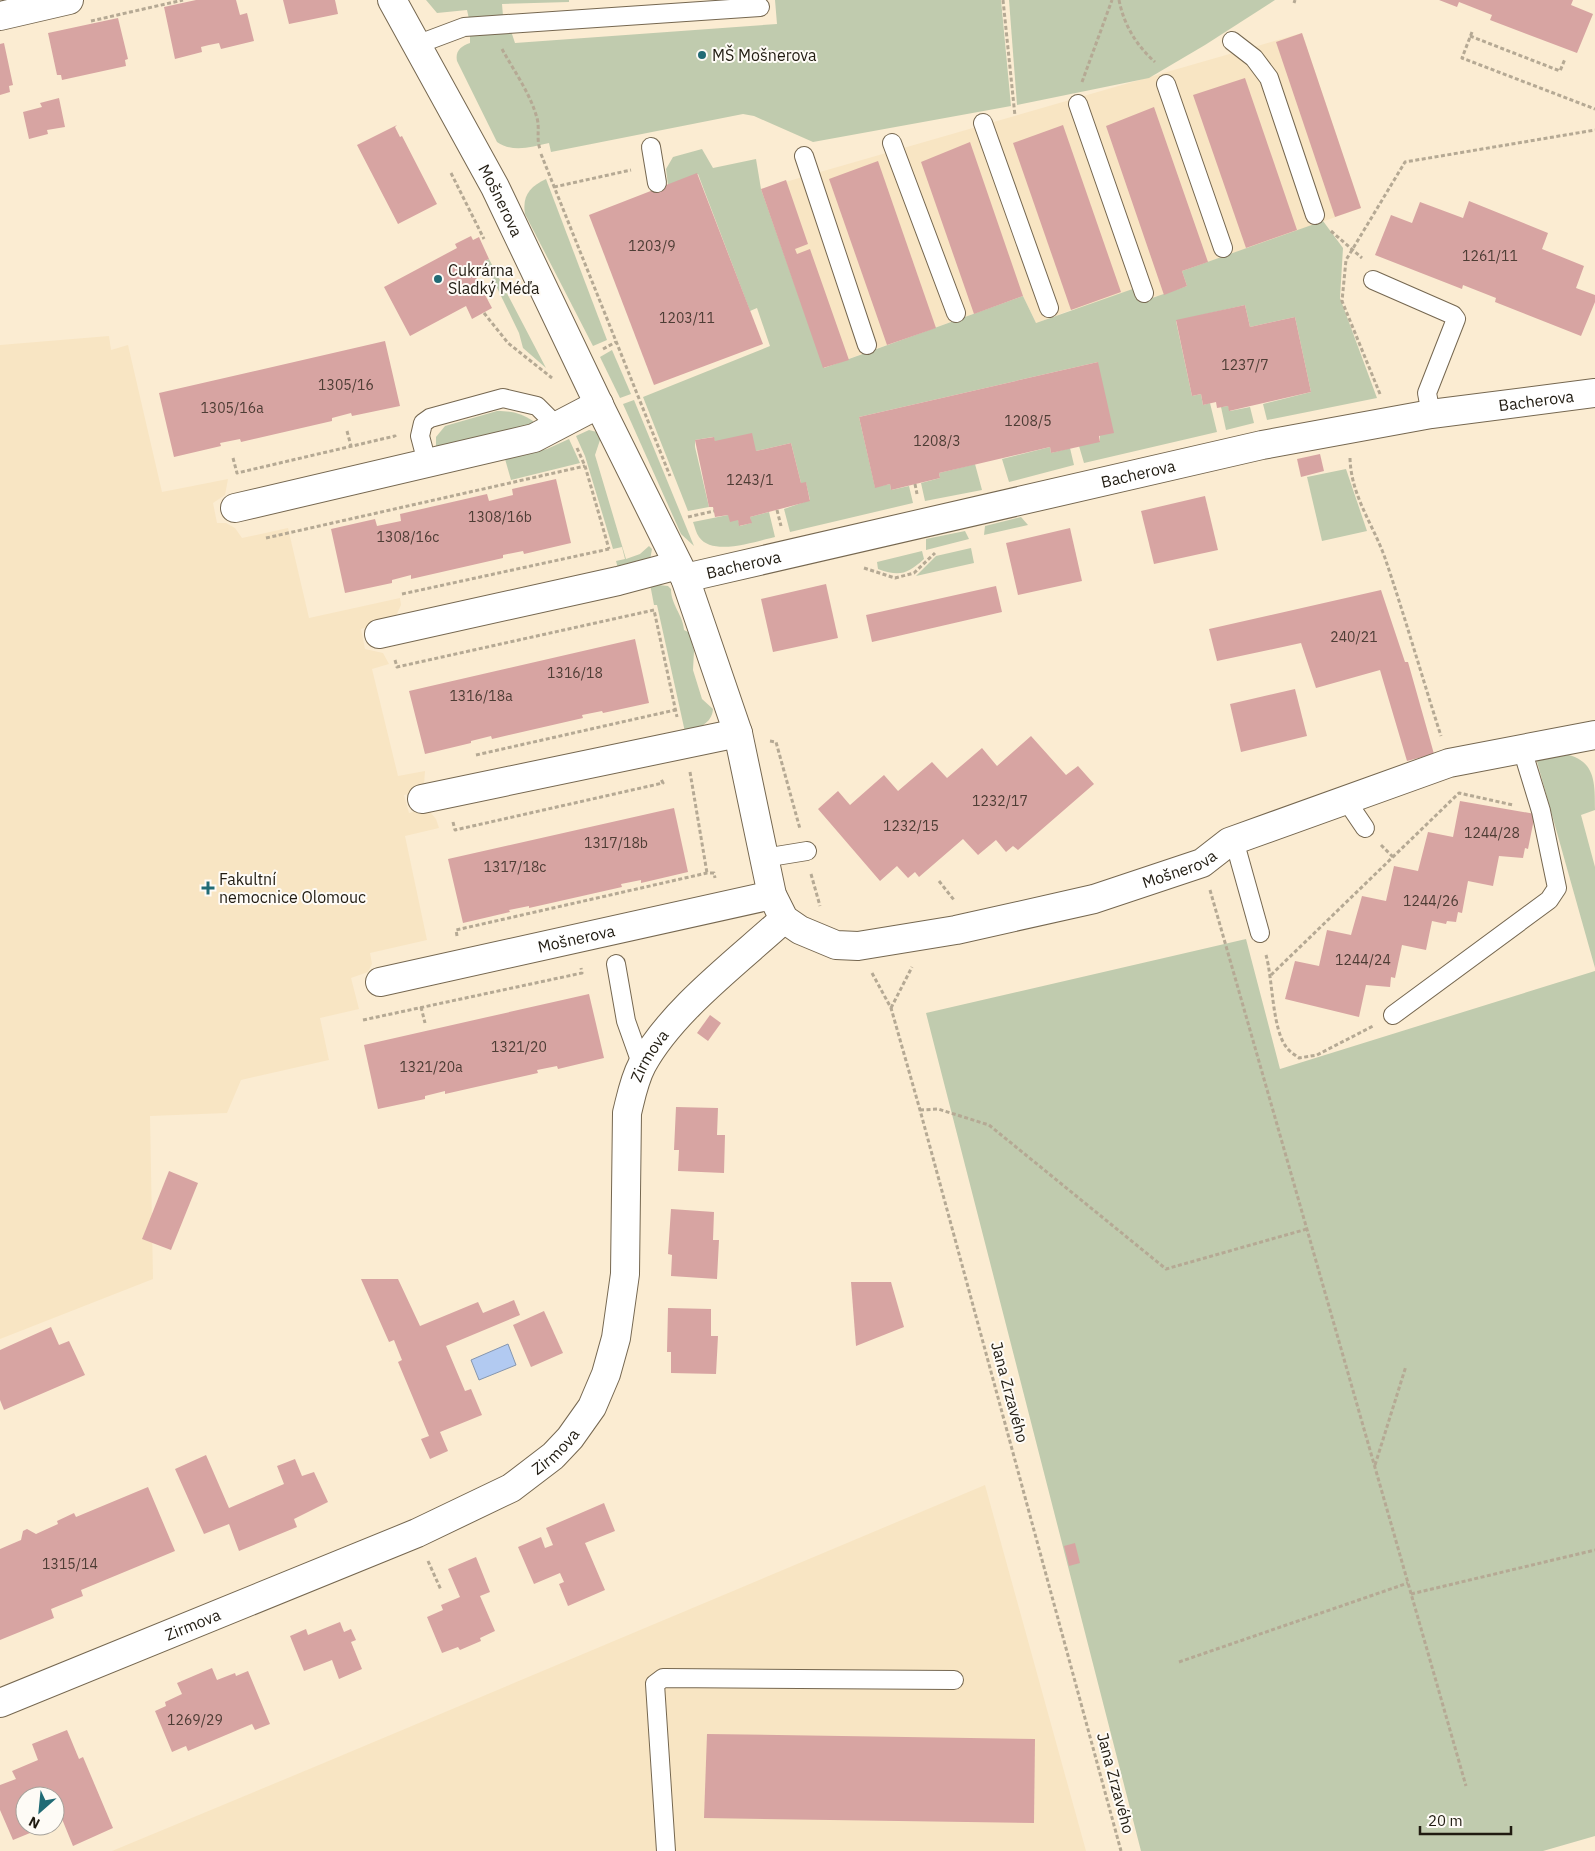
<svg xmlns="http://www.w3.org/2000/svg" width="1595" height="1851" font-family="'IBM Plex Sans',sans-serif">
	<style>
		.built { fill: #f8e5c3 }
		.green { fill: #c0cbae }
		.water { fill: #b2caf1; stroke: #8696ae }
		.building { fill: #d7a4a2 }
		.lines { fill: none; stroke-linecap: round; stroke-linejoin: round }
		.lane-casing { stroke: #756750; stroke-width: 20 }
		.street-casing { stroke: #756750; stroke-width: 30 }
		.path { stroke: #b5a994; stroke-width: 3; stroke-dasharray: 4 2.5; stroke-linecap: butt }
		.lane { stroke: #fff; stroke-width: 18 }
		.street { stroke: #fff; stroke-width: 28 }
		.poi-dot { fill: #216b75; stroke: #fefbf6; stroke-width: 2 }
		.labels { text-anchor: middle; stroke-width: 4; stroke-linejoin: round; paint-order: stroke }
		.number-label { font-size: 14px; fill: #4e3d35 }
		.poi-label { font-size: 16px; fill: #201b11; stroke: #fefbf6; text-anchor: start }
		.street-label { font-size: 16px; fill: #201b11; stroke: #fefbf6 }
	</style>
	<rect width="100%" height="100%" fill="#fbecd2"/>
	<g class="built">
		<path d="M1302,33L1361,208L1183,271L1187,286L1164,295L1071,310L1036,323L1023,296L823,368L761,189Z"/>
		<path d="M109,336L111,350L128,345L162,492L228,479L225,495L213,503L217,523H226L235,528L242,538L288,528L309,618L400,598L401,605L395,618L383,624L361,629L365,649L383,653L389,664L372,669L398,776L425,771L424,785L418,792L404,795L409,813L421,810L430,812L436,819L439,828L405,836L427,940L370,953L372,964L368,972L351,978L359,1009L320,1018L329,1060L241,1080L227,1113L150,1116L153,1279L0,1339V345Z"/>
		<path d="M985,1485L1086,1851H112L319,1765Z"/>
	</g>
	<g class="green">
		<path d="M426,0H569V2L502,4L503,16L469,19L467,10L437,13Z"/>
		<path d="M775,0H1001L1011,106L813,142L754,116L743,114L551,152L549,143C531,147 513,153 497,142L457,61C455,51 461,46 470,43V36L511,31L515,43L777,24Z"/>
		<path d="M1009,0H1275L1205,45L1149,78L1017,105Z"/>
		<path d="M702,149L713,168L756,159L761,189L824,368L1023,296L1036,323L1144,285L1152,298L1187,286L1182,271L1323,221L1343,248L1340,298L1377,398L1267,420L1263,404L1311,392L1295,317L1250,327L1245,305L1176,321L1192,396L1201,394L1203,405L1210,403L1217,432L1084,463L1079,446L1100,441L1098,362L859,417L875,487L890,484L891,490L909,486L913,503L790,532L784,509L810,500L806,483H801L791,443L756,451L715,441L713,437L695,440V447L709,507L688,511L643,397L770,346L757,308L750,311L698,174L668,185L666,169L673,157Z"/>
		<path d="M546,179L607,340L593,346L525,214C522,195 530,187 546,179Z"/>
		<path d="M489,259L546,368L523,348L519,333L484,261Z"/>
		<path d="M612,350L631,394L620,398L600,357Z"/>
		<path d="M634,400L694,546L681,534L623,404Z"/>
		<path d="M1228,406L1230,411L1250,407L1254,423L1226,430L1221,407Z"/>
		<path d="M497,411C511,411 521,413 533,421L534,425L436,450V437L445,426Z"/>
		<path d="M589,430L597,432L601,437L595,455L626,559L640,554L649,546L652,549L650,560L619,572L616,561L625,559L622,547L613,549L585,456L576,436Z"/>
		<path d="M569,439L580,463L511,480L505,459L547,449Z"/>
		<path d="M1050,447L1051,453L1070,448L1074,465L1009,482L1002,459Z"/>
		<path d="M975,464L982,490L925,501L921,483L940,478L939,473Z"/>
		<path d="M1346,469L1367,531L1322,541L1307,477Z"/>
		<path d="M769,512L775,537C756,541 713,557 699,537C696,533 695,527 693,522L728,515L738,520L740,526L751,523L750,517Z"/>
		<path d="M1021,517L1028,525L984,535L985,526Z"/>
		<path d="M965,531L969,539L926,550V539Z"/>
		<path d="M971,548L974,563L916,576L936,556Z"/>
		<path d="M922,551L924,559C907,574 900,577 878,569L877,562Z"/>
		<path d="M650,584L668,586L671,589C671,605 683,615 684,630L690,633L694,643L692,644L694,651L693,670L702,699L713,709C712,724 697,729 685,732L657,605H654Z"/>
		<path d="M1559,753C1595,758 1595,779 1595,810L1581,815L1595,867V968L1536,758Z"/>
		<path d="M1246,939L1280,1069L1595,971V1836L1543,1851H1141L926,1013Z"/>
	</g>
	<path class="water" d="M508,1344L516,1365L479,1380L471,1360Z"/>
	<g class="building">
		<path d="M196,0H236L240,15L247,13L254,41L221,49L219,43L209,45L201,47L202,52L175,59L164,7Z"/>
		<path d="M283,0H335L338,14L289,24Z"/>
		<path d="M1439,0H1573L1571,5L1593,14L1577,53L1490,20L1492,15L1459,2L1457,7Z"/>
		<path d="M118,18L128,59L125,60L126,66L62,80L61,75H57L48,33Z"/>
		<path d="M1302,33L1361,208L1335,217L1276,42Z"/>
		<path d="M4,43L13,85L9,86L10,92L0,95V44Z"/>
		<path d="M1245,78L1297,230L1246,248L1193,95Z"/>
		<path d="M59,98L65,127L47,130L48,134L29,139L23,112L42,107L40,103Z"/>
		<path d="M1154,107L1208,262L1182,271L1187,286L1164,295L1106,126Z"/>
		<path d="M397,125L395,127L400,137L402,136L437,204L398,224L357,145Z"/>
		<path d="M1063,125L1121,292L1071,310L1013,143Z"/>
		<path d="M970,142L1023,296L974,314L921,162Z"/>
		<path d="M878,161L936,328L887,345L829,179Z"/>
		<path d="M697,173L763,344L654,385L589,215Z"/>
		<path d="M786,180L808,244L795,249L797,254L810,249L849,360L823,368L761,189Z"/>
		<path d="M1469,201L1548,233L1542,249L1584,266L1576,288L1595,295V302L1581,336L1495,302L1496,298L1463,285L1462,289L1375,255L1391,215L1412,223L1420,202L1463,218Z"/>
		<path d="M471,236L473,240L479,237L489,259L484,261L486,264L472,270L492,308L472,319L466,306L410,336L384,287L457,248L455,244Z"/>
		<path d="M1245,305L1250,327L1295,317L1311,392L1229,411L1228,406L1217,408L1216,402L1203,405L1201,394L1192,396L1176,320Z"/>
		<path d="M385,341L400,406L352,416L351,413L332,418V421L241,442L240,439L220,443L221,446L174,457L159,393Z"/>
		<path d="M1098,362L1114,433L1099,436L1100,442L1051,453L1050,447L939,473L940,478L891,490L890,484L875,488L859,417Z"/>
		<path d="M752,433L756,451L791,443L801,483L806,482L810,501L750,517L752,523L739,526L738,520L730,522L728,515L715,517L713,507H709L695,440L714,437L715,441Z"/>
		<path d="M1320,454L1324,471L1301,477L1297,459Z"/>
		<path d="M556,479L571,543L524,554L523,551L503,555V558L411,579V575L392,580V583L345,593L331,529L375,519L377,526L401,521L400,514L487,494L489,501L513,495L512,489Z"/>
		<path d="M1205,496L1218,550L1154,564L1141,511Z"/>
		<path d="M1070,528L1082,581L1018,595L1006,543Z"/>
		<path d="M826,584L838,638L773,652L761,599Z"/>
		<path d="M996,586L1002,612L872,642L866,615Z"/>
		<path d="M1381,590L1405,662H1408L1434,754L1407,761L1380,670L1316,688L1301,643L1217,661L1209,629Z"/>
		<path d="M635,639L649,703L603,713L602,711L582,715L583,718L492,739L491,736L471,741V743L425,754L409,691Z"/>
		<path d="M1295,689L1307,736L1241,752L1230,704Z"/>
		<path d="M1031,736L1066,775L1078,766L1094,784L1018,850L1013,846L1006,852L996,840L978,855L963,839L919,877L915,872L908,878L897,866L880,881L818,809L838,791L850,805L884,775L898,791L932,762L947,778L982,748L997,766Z"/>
		<path d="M1460,801L1535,814L1528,849L1525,848L1523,858L1499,856L1493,886L1468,881L1462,913L1458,912L1456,922L1447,921L1446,924L1432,921L1426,950L1402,945L1395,978L1391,977L1390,987L1366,985L1359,1017L1285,999L1295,961L1319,966L1327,930L1351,935L1362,896L1386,901L1394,866L1418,871L1428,832L1453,837Z"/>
		<path d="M674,808L688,872L641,883V880L621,884L622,887L529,908V906L509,910L510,912L463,923L448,859Z"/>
		<path d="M589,994L604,1058L558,1069L557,1066L537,1070L538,1073L445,1094V1091L425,1096V1099L378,1109L364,1045Z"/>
		<path d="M710,1015L721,1023L708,1041L697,1033Z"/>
		<path d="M676,1107L718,1108L717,1135H725L724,1173L678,1171L679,1150H674Z"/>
		<path d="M169,1171L198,1183L171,1250L142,1239Z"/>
		<path d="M671,1209L714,1212L713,1240H719L717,1279L671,1276L672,1255L668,1254Z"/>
		<path d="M361,1279H398L420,1326L478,1302L483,1313L514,1300L520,1315L446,1346L465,1391L471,1389L482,1415L440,1432L448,1451L430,1459L421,1439L429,1436L398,1362L402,1360L394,1340L389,1342Z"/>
		<path d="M851,1282H891L904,1327L856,1346Z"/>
		<path d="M668,1308L711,1309V1336H718L716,1374L671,1373V1352H667Z"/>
		<path d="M544,1311L563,1353L531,1367L513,1325Z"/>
		<path d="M51,1327L59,1345L69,1341L85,1375L4,1410L0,1400V1350Z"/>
		<path d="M206,1455L229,1508L284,1484L277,1466L295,1459L302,1476L314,1472L328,1502L294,1519L297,1527L239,1551L229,1524L204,1534L175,1469Z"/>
		<path d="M148,1487L175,1551L81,1590L83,1596L51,1609L54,1618L0,1640V1549L21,1540L23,1531L27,1529L36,1534L58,1524L57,1521L74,1513L76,1517Z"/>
		<path d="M604,1503L615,1531L585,1543L605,1590L568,1606L559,1584L564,1582L560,1573L534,1584L518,1547L541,1537L545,1548L553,1545L546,1528Z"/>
		<path d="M1075,1543L1080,1563L1069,1566L1064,1546Z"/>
		<path d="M476,1557L490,1592L480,1596L495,1631L480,1638L481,1641L460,1650L458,1647L442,1653L427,1617L443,1610L441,1605L460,1597L448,1569Z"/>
		<path d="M340,1622L344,1632L351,1629L356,1640L351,1642L362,1669L339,1679L332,1660L304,1671L290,1636L306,1629L308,1635Z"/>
		<path d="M212,1668L217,1680L235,1673L236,1676L248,1671L270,1724L255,1730L252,1724L188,1751L186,1746L172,1752L155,1711L166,1706L165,1702L182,1694L177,1683Z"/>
		<path d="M67,1730L79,1759L83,1757L113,1828L73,1846L62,1819L55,1823V1796H25V1826H47L13,1840L0,1810V1785L16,1779L12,1771L38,1760L32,1744Z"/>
		<path d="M707,1734L1035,1739L1034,1823L704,1818Z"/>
	</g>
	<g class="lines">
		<g class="lane-casing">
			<g id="lane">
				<path d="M1232,41L1254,58L1269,78L1315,215"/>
				<path d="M416,45L464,27L760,7"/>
				<path d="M1166,84L1223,248"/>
				<path d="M1078,104L1144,293"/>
				<path d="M983,123L1049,308"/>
				<path d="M892,143L956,313"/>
				<path d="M651,147L657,183"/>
				<path d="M804,156L867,345"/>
				<path d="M1373,280L1453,315L1456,319L1427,393L1431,414"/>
				<path d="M425,455L420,436L423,423L430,418L503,398L537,406L557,426"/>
				<path d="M1346,800L1365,828"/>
				<path d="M1234,840L1260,933"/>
				<path d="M764,858L807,851"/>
				<path d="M616,964L626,1021L642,1066"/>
				<path d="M1393,1015L1549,900L1557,888L1541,811L1522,749"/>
				<path d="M666,1851L655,1684L663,1678L954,1680"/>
			</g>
		</g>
		<g class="street-casing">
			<g id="street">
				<path id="s1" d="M392,0L495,187L602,411L685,578L738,733L772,895L784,919L800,930L836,945L858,946L956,930L1094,899L1202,863L1229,842L1449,763L1595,735"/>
				<path d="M0,16L69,0"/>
				<path d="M235,508L534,438L599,404"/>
				<path id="s2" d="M685,578L1262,445L1431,414L1595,393"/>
				<path d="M379,634L618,581L678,565"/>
				<path d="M422,799L738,733"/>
				<path id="s3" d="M380,982L772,895"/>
				<path id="s4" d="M0,1703L417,1533L511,1488L553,1456L570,1438L592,1407L606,1374L616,1338L625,1274L627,1113C631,1097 634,1080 642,1065C671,1011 738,961 784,919"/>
			</g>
		</g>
		<g class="path">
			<path d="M1003,0L1015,116"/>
			<path d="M1119,0C1124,25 1136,45 1155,62"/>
			<path d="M1294,3L1295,0"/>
			<path d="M91,21L183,0"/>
			<path d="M1472,32L1462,58L1595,109"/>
			<path d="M1470,36L1560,71L1565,59"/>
			<path d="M502,49C514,71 530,93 537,118C540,129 536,138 540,149"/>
			<path d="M1082,82L1112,0"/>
			<path d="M541,154L670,476"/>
			<path d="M451,173L484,239"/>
			<path d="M554,187L631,170"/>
			<path d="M1331,231L1362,258"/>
			<path d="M484,313L508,343L552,378"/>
			<path d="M603,349L616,342"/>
			<path d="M1380,394L1342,301L1346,260L1405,162L1595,130"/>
			<path d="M347,431L351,446"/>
			<path d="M577,448L585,466L609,549"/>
			<path d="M233,458L237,473L395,436V437"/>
			<path d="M1350,458C1351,496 1373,524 1385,558C1405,617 1422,677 1441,736"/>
			<path d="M915,484L917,494"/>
			<path d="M777,510L781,526"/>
			<path d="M688,517L714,511"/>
			<path d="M266,538L585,466"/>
			<path d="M864,568L895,578L914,573L935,553"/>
			<path d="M402,594L609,549"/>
			<path d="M395,660L397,667L654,610L677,717"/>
			<path d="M770,741L776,742L800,829"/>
			<path d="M476,755L675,710"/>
			<path d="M690,772L707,873"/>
			<path d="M453,822L455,830L663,783L661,779"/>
			<path d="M1381,845L1394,858"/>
			<path d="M811,874L820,906"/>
			<path d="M939,881L954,900"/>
			<path d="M1210,890L1466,1786"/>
			<path d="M457,936L456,930L707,873H714L715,878"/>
			<path d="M1266,955C1273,980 1272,1030 1287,1048C1290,1052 1295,1055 1299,1058L1317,1055L1373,1026"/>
			<path d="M872,973L891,1008L920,1110L1121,1851"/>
			<path d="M1271,975L1459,793L1513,805"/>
			<path d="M421,1007L425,1023"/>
			<path d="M891,1008L912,967"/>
			<path d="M363,1020L582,973L581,968"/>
			<path d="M920,1110L938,1109L989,1125L1166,1269L1307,1229"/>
			<path d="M1375,1465L1406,1366"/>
			<path d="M428,1561L441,1590"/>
			<path d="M1411,1594L1595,1550"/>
			<path d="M1179,1662L1408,1583"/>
		</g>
		<use href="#lane" class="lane"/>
		<use href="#street" class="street"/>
	</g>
	<g class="poi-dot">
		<circle cx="702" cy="55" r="5"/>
		<circle cx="438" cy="279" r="5"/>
		<path d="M205.5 880.5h5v5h5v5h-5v5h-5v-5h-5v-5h5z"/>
	</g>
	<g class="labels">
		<g class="number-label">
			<text x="652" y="251">1203/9</text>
			<text x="1490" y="261">1261/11</text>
			<text x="687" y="323">1203/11</text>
			<text x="1245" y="370">1237/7</text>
			<text x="346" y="390">1305/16</text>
			<text x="232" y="413">1305/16a</text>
			<text x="1028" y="426">1208/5</text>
			<text x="937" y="446">1208/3</text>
			<text x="750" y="485">1243/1</text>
			<text x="500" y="522">1308/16b</text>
			<text x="408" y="542">1308/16c</text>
			<text x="1354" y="642">240/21</text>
			<text x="575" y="678">1316/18</text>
			<text x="481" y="701">1316/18a</text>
			<text x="1000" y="806">1232/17</text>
			<text x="911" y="831">1232/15</text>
			<text x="1492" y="838">1244/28</text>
			<text x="616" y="848">1317/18b</text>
			<text x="515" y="872">1317/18c</text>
			<text x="1431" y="906">1244/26</text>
			<text x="1363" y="965">1244/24</text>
			<text x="519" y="1052">1321/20</text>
			<text x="431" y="1072">1321/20a</text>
			<text x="70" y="1569">1315/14</text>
			<text x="195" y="1725">1269/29</text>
		</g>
		<g class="poi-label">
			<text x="712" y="61">MŠ Mošnerova</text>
			<text x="448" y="276">Cukrárna<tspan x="448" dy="18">Sladký Méďa</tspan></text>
			<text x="219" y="885">Fakultní<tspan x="219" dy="18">nemocnice Olomouc</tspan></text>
		</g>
		<g class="street-label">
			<text dy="6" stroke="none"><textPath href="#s1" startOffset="228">Mošnerova</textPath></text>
			<text dy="6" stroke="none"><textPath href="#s2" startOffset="870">Bacherova</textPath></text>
			<text dy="6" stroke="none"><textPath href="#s2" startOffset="465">Bacherova</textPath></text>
			<text dy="6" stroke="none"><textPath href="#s2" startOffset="60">Bacherova</textPath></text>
			<text dy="6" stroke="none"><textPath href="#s1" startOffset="1416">Mošnerova</textPath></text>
			<text dy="6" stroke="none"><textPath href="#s3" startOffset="201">Mošnerova</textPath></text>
			<text dy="6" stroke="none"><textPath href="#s4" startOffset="1031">Zirmova</textPath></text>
			<text transform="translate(1010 1392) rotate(75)" y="6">Jana Zrzavého</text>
			<text dy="6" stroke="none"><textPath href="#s4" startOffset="612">Zirmova</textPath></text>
			<text dy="6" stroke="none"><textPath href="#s4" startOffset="208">Zirmova</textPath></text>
			<text transform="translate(1116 1783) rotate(75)" y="6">Jana Zrzavého</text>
		</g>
	</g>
	<g transform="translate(40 1811) rotate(207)"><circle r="24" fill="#fefbf6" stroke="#a5a19a"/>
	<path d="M0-4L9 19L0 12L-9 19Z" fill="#216b75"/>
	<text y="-8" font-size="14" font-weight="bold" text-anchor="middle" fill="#201b11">N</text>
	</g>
	<path d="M1420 1826v8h91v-8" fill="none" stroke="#201b11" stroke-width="2.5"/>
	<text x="1428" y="1826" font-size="15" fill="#201b11" stroke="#fefbf6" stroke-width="4" paint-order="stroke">20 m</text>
</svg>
